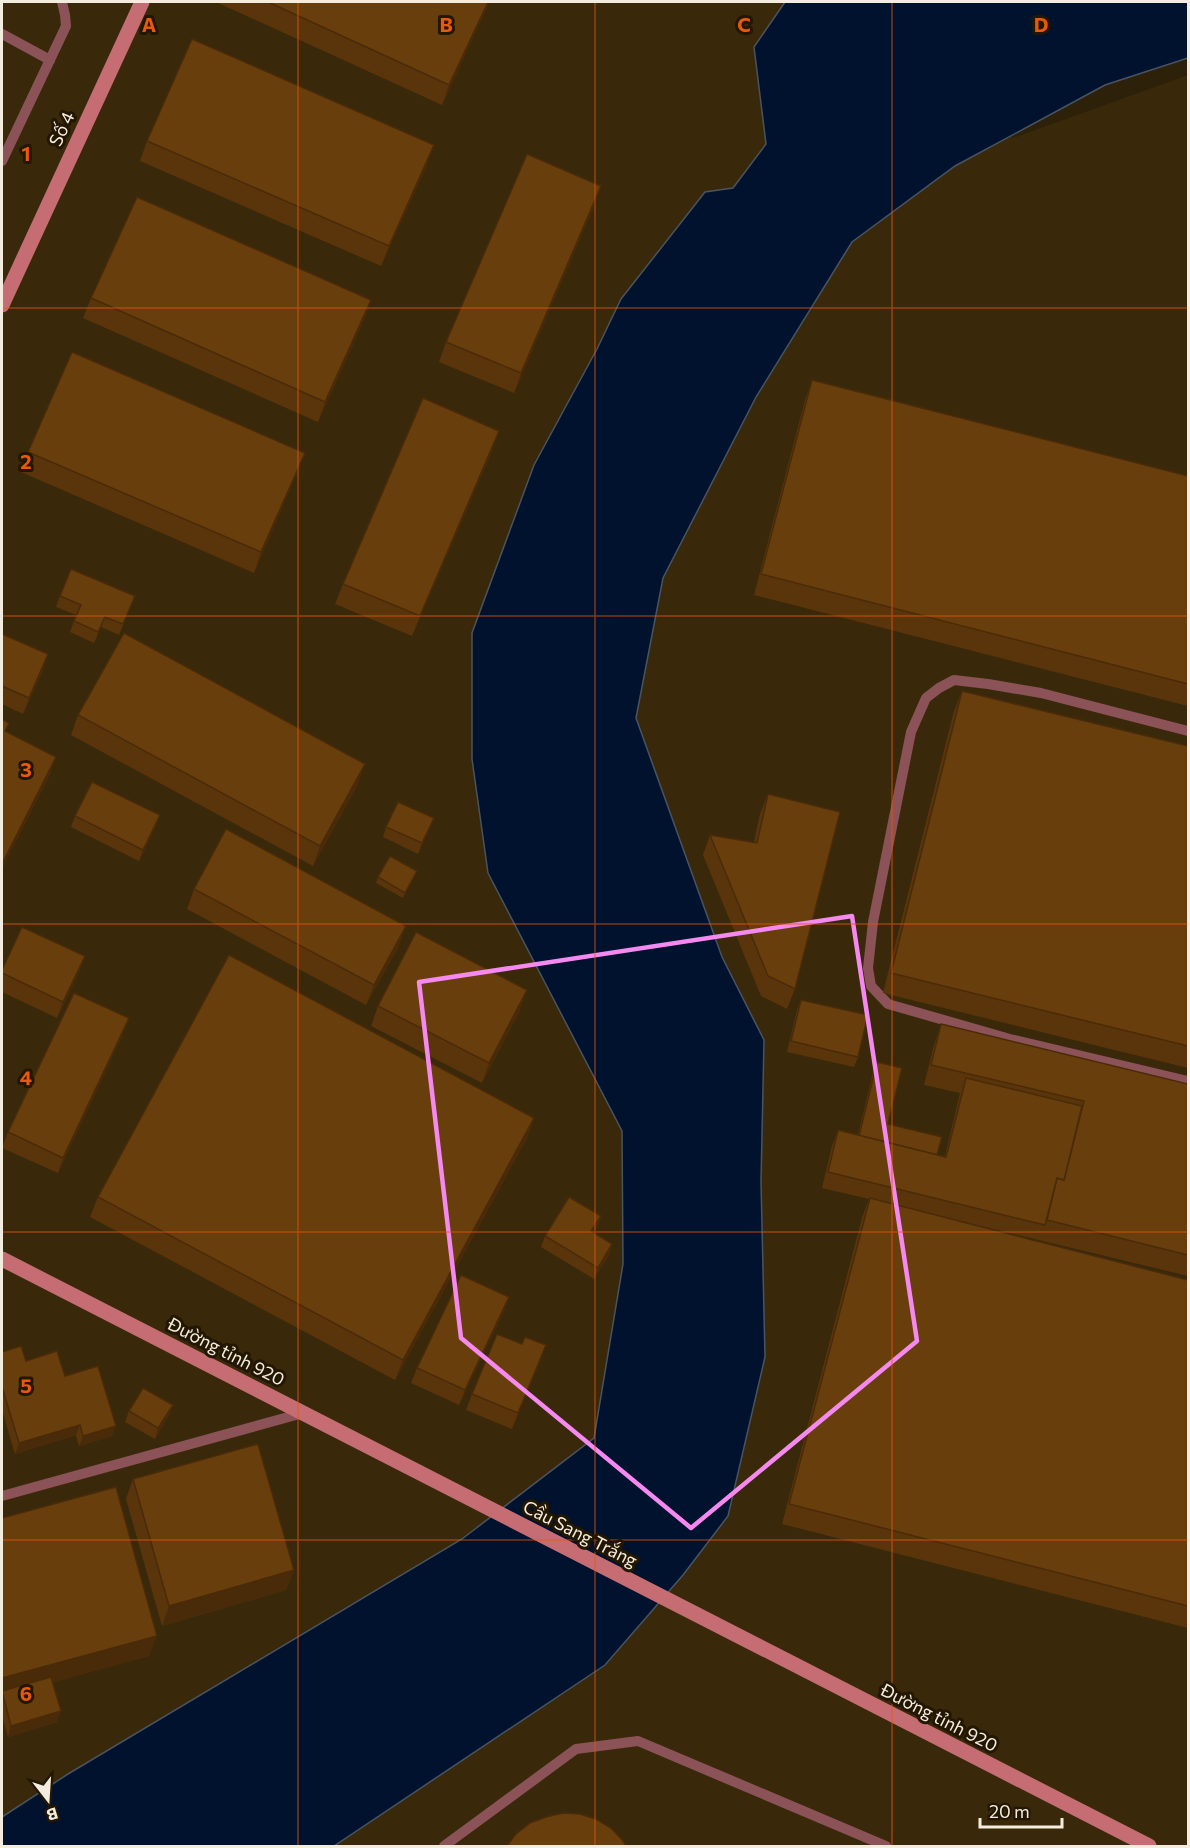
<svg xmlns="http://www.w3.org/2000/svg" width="1190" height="1848" font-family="Commissioner,sans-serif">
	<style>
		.built { fill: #39290a }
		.water { fill: #00122d; stroke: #495462; stroke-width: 1.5 }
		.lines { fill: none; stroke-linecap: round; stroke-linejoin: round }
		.lane { stroke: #8b5357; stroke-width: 10 }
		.secondary { stroke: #c66d74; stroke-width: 15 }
		.wall { fill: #5a350b }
		.shaded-wall { fill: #4a2b09 }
		.building { fill: #693e0d; stroke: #4a2b09; stroke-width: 1.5 }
		.marked { fill: none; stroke: #f589ef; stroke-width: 4.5; stroke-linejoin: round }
		.grid { fill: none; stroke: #e8590c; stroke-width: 1.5; stroke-opacity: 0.55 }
		.labels { text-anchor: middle; stroke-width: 6; stroke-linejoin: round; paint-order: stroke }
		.street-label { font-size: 18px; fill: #f4eddf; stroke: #231702 }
		.grid-label { font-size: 20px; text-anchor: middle; font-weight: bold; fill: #e8590c; stroke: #231702; stroke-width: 6; stroke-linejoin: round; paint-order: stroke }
	</style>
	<rect width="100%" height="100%" fill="#2d210a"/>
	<path class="built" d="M2,2H829L1013,138L1188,75V1846H2Z"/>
	<path class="water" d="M785,2H1188V58L1105,85L955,166L852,242L756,397L663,578L636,718L722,957L764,1040L761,1182L765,1357L728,1516L683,1575L605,1665L334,1846H2V1817L68,1774L462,1539L594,1438L623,1264L622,1131L488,873L472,759V633L534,465L597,349L621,299L705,192L733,188L766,144L754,47Z"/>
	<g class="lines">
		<g class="lane">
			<path d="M2,34L50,60"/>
			<path d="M2,161L66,26L65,15L62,2"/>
			<path d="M1188,731L1041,693L988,684L954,680L939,688L926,698L911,732L873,922L868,968L871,986L888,1004L1010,1039L1188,1081"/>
			<path d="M2,1496L303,1413"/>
			<path d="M444,1846L576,1749L638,1741L886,1846"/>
		</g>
		<g class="secondary">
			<path d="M2,305L142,2"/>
			<path d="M2,1259L1149,1846"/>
		</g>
	</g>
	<g class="wall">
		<path d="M216,2H489L442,105Z"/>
		<path d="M147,141L427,165L381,266L140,161Z"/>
		<path d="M601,186L594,206L514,393L439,362L446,342Z"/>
		<path d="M91,298L371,300L364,320L318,422L83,318Z"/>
		<path d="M812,380L1188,476V706L754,595L805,400Z"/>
		<path d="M492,451L412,636L335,604L343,584Z"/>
		<path d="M28,452L297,473L254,573L21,472Z"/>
		<path d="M60,596H135L119,635L101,627L94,643L70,632L76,615L56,607Z"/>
		<path d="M2,634L48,654L43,670L23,714L2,704Z"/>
		<path d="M962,691L1188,746V1068L883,993L954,711Z"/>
		<path d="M78,715L358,784L313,866L71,735Z"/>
		<path d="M768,794L795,989L787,1009L761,996L703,855L710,835L754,842L760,814Z"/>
		<path d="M160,815L156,826L139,861L71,827L75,816Z"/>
		<path d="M434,818L418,854L383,837L386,827Z"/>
		<path d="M417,871L403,898L376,883L378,877Z"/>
		<path d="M194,889L399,946L366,1005L187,909Z"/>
		<path d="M85,956L79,972L57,1018L2,992V970Z"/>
		<path d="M801,1000L858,1057L854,1067L787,1052L797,1010Z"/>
		<path d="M378,1006L520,1010L482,1083L371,1026Z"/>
		<path d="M941,1024L1188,1084V1276L956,1220L1188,1280V1628L782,1524L862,1218L869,1199L822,1188L832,1146L838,1130L858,1135L873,1072L877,1062L888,1124L937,1155L945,1156L960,1093L924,1085L934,1045Z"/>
		<path d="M123,1034L58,1173L2,1148L8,1132Z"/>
		<path d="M534,1118L527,1138L395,1380L90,1217L98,1197Z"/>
		<path d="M601,1216L597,1227L593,1232L612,1244L609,1255L594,1279L541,1247L545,1236Z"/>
		<path d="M509,1297L503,1313L459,1405L411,1383L417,1368Z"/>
		<path d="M522,1344L546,1345L512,1429L466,1410L472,1394Z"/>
		<path d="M2,1352L65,1376L112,1436L79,1446L76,1435L15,1454L2,1410Z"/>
		<path d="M173,1405L169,1415L155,1439L125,1422L129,1411Z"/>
		<path d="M133,1479L294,1570L286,1590L162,1626L126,1499Z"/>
		<path d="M2,1518L149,1656L53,1682L57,1722L8,1737L2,1716Z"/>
	</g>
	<g class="shaded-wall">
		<path d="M488,2H489L486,10L442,105L449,85Z"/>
		<path d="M434,145L427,165L381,266L389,246Z"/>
		<path d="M601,186L594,206L514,393L521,373Z"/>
		<path d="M371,300L364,320L318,422L325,402Z"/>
		<path d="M499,431L492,451L412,636L420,616Z"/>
		<path d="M305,453L297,473L254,573L261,552Z"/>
		<path d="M48,654L43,670L23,714L29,698Z"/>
		<path d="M56,757L49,777L2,869V864Z"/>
		<path d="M365,764L358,784L313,866L320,846Z"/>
		<path d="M160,815L156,826L139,861L143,850Z"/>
		<path d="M434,818L430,829L418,854L422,843Z"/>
		<path d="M417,871L415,876L403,898L405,893Z"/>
		<path d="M406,926L399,946L366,1005L374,985Z"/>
		<path d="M85,956L79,972L57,1018L63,1002Z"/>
		<path d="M527,990L520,1010L482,1083L489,1063Z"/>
		<path d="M129,1018L123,1034L58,1173L63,1158Z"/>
		<path d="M534,1118L527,1138L395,1380L403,1360Z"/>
		<path d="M601,1216L597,1227L588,1242L591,1231Z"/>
		<path d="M612,1244L609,1255L594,1279L598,1268Z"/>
		<path d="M509,1297L503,1313L459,1405L465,1390Z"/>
		<path d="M546,1345L541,1361L512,1429L518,1413Z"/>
		<path d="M173,1405L169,1415L155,1439L158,1428Z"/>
		<path d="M80,1425L76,1435L15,1454L19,1443Z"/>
		<path d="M116,1426L112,1436L79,1446L83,1436Z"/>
		<path d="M294,1570L286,1590L162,1626L169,1606Z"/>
		<path d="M157,1636L149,1656L3,1696L2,1692V1678Z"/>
		<path d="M61,1711L57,1722L8,1737L11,1726Z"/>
	</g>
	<g class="building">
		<path d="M268,2H488L449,85Z"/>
		<path d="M192,39L434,145L389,246L147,141Z"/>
		<path d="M527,154L601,186L521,373L446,342Z"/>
		<path d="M137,197L371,300L325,402L91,298Z"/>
		<path d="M72,352L305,453L261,552L28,452Z"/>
		<path d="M812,380L1188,476V684L761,574Z"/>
		<path d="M423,398L499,431L420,616L343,584Z"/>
		<path d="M71,569L135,596L123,624L105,617L98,632L74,621L81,605L60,596Z"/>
		<path d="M124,633L365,764L320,846L78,715Z"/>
		<path d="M2,634L48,654L29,698L2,686Z"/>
		<path d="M962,691L1188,746V1046L891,973Z"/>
		<path d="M2,719L9,723L5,731L56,757L2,864Z"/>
		<path d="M92,782L160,815L143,850L75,816Z"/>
		<path d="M768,794L840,812L795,989L768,976L710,835L757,843Z"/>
		<path d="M398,802L434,818L422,843L386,827Z"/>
		<path d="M226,829L406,926L374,985L194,889Z"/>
		<path d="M390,856L417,871L405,893L378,877Z"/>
		<path d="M22,927L85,956L63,1002L2,973V970Z"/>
		<path d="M416,932L527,990L489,1063L378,1006Z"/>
		<path d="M229,955L534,1118L403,1360L98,1197Z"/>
		<path d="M74,993L129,1018L63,1158L8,1132Z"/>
		<path d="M801,1000L868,1015L858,1057L791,1041Z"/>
		<path d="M941,1024L1188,1084V1255L1047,1220L1057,1178L1064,1180L1084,1101L931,1065Z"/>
		<path d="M877,1062L902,1068L888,1124L942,1137L937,1155L859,1136Z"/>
		<path d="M966,1078L1082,1106L1064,1180L1057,1178L1045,1225L828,1172L838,1130L946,1157Z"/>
		<path d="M569,1197L601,1216L591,1231L612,1244L598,1268L545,1236Z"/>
		<path d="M870,1198L1188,1280V1606L789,1504Z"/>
		<path d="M461,1275L509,1297L465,1390L417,1368Z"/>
		<path d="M497,1334L522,1344L525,1337L546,1345L518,1413L472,1394Z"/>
		<path d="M21,1346L26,1361L57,1351L65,1376L98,1366L116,1426L83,1436L80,1425L19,1443L2,1387V1352Z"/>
		<path d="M143,1388L173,1405L158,1428L129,1411Z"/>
		<path d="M258,1444L294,1570L169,1606L133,1479Z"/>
		<path d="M116,1487L157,1636L2,1678V1518Z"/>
		<path d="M51,1677L61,1711L11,1726L2,1691Z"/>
		<path d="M563,1813L580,1814L596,1819L611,1828L623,1841L626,1846H507L516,1834L530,1823L546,1817Z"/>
	</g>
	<path class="marked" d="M852,916L917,1341L691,1528L461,1338L419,982Z"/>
	<path class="grid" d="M298,2V1846M595,2V1846M892,2V1846M2,308H1188M2,616H1188M2,924H1188M2,1232H1188M2,1540H1188"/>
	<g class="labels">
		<g class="street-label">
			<text transform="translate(62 129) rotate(-65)" y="6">Số 4</text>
			<text transform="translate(226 1352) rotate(27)" y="6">Đường tỉnh 920</text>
			<text transform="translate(580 1534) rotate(27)" y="6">Cầu Sang Trắng</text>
			<text transform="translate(939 1718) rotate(27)" y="6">Đường tỉnh 920</text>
		</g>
	</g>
	<g class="grid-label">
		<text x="149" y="32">A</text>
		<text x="446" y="32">B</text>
		<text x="744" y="32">C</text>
		<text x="1041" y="32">D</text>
		<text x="26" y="161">1</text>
		<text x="26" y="469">2</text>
		<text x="26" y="777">3</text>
		<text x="26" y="1085">4</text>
		<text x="26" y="1393">5</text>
		<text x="26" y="1701">6</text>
	</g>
	<rect width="1190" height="1848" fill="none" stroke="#f4eddf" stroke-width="6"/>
	<g transform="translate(48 1800) rotate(163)" stroke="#231702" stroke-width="4.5" paint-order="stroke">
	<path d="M0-4.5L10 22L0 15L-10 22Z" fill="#f4eddf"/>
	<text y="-9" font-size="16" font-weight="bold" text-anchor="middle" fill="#f4eddf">B</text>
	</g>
	<path d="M980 1818v9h82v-9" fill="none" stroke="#f4eddf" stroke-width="3"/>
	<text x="989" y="1818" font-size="18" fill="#f4eddf" stroke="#231702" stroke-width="4.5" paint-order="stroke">20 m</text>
</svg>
